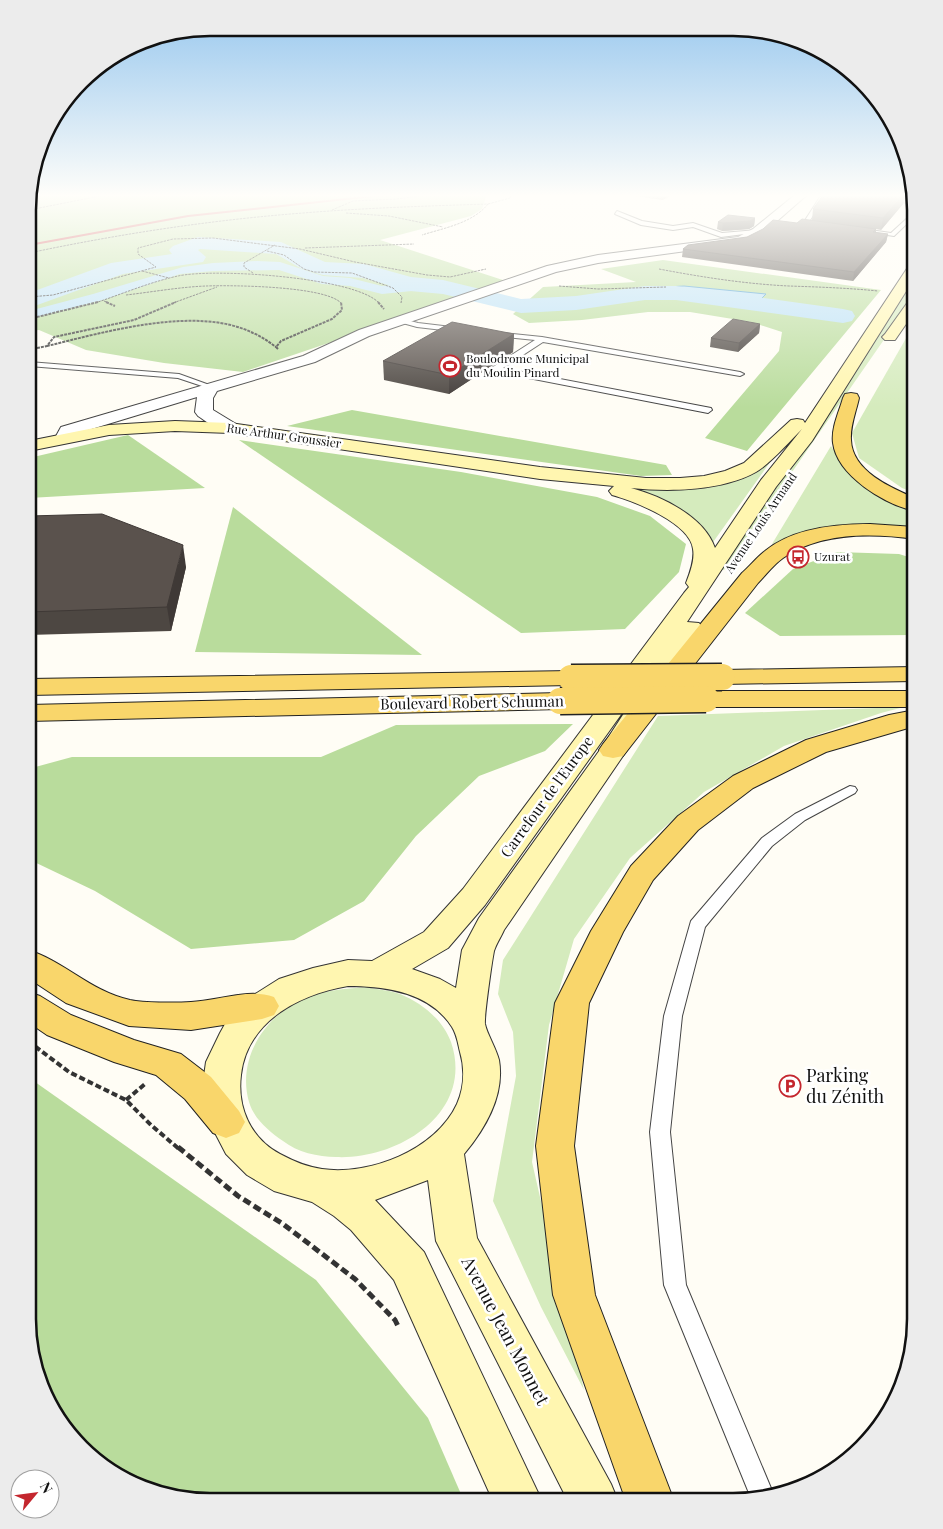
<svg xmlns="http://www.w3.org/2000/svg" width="943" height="1529" font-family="'Playfair Display',serif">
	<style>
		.green { fill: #d5ebbd }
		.forest { fill: #b9dc9c }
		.water { fill: #b9e0f7; stroke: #3f96cf }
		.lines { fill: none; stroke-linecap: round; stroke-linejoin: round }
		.canal { fill: #b9e0f7; fill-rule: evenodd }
		.river { fill: #b9e0f7; fill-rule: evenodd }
		.service-casing { stroke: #444; stroke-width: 2 }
		.minor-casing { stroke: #444; stroke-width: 2 }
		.secondary-casing { stroke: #333; stroke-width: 2 }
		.primary-casing { stroke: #222; stroke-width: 2 }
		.path-far4 { stroke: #333; stroke-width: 1; stroke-dasharray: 2.5 1; stroke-linecap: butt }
		.path-far3 { stroke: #333; stroke-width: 2; stroke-dasharray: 3 1; stroke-linecap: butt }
		.path-far2 { stroke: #333; stroke-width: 2.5; stroke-dasharray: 4 2; stroke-linecap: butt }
		.path-far1 { stroke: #333; stroke-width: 4; stroke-dasharray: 6 3; stroke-linecap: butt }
		.path { stroke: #333; stroke-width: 5; stroke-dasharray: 8 4; stroke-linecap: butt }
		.service { fill: #fff; fill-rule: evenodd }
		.minor { fill: #fff; fill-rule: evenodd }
		.secondary { fill: #fff6b0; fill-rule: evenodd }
		.primary { fill: #f9d66b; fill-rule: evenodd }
		.rail { stroke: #c4262e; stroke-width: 2 }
		.primary-bridge-casing { stroke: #222; stroke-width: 29; stroke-linecap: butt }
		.primary-bridge { stroke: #f9d66b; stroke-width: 26 }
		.wall { fill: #4d4742 }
		.shaded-wall { fill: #3f3936 }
		.building { fill: #5a524d; stroke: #3f3936 }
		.labels { text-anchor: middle; stroke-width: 5; stroke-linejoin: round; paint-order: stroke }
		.far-poi-label { font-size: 12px; fill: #111; stroke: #fff; text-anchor: start }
		.far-street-label { font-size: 12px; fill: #111; stroke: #fff }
		.street-label { font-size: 15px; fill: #111; stroke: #fff }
		.near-poi-label { font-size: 18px; fill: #111; stroke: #fff; text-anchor: start }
		.near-street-label { font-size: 18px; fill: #111; stroke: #fff }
		.rim { fill: none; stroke: #111; stroke-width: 2.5 }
	</style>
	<rect width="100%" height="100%" fill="#fffdf5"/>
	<g class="green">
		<path d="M915,276V295L724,570L718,568L818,424Z"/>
		<path d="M913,326H915V493L902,488L859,458L852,433Z"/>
		<path d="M831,446L842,464L886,495L915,507V529C880,522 843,522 808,531C796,534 784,541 772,544Z"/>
		<path d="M776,454L711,545L624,486L681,489Z"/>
		<path d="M904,707L881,713L784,746L704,792L630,858L574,939L549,1025L532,1162L584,1390L541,1307L493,1201L516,1076L513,1032L498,994L503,960L658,716Z"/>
		<path d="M367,987C378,990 390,990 400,994C422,1003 443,1020 451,1042C475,1113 398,1160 336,1157C318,1157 297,1152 283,1141C269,1131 254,1119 249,1102C237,1060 263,1018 301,1000C322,990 344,989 367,987Z"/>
	</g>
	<g class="forest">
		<path d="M29,194H487L482,209L471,216L380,240L509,282L243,372L164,363L86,350L39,330L29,331Z"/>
		<path d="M663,260L881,290L747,451L705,438L779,351L782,332L751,322L690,312H648L582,320L529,323L513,314L543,287L636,282L601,269Z"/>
		<path d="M352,410L666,465L672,475L641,476L287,426Z"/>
		<path d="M128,435L205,488L29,498V458Z"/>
		<path d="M239,440L461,472L597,497L650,516L686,544L679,572L625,629L521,633Z"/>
		<path d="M233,507L422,655L195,652Z"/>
		<path d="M837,552L899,554L915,559V635L780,636L745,613L793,569Z"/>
		<path d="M573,724L545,751L479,776L416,836L364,901L294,940L191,949L95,891L28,859V769L72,757H321L396,725Z"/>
		<path d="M28,1077L316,1280L428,1418L464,1501L187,1500L140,1487L99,1464L41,1388L28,1319Z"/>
	</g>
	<path class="water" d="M684,286L766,294L761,299L666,287Z"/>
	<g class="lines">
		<path class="canal" d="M257,261L280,262L323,276L350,278L382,286L403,284L410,280L417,284L412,291L382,294L350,286L322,284L279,270L213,271L180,274L103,300L29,319V311L93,294L183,267L213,263Z"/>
		<path class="river" d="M198,237L281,242L325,262L364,264L411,277L443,280L521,299L576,296L645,286H676L843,309L852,311L855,316L852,321L843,323L676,300H645L576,310L521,313L443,294L410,291L363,278L323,275L302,269L276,254L200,249L198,250L206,257L203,262L123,274L29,308V293L111,263L172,254L169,250L173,246Z"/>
		<g class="service-casing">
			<g id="service">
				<path d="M852,194H869L913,200L914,204Z"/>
				<path d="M820,197L825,198L808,223L819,226L816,228L802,225Z"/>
				<path d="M617,211L642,221L673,226L693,223L722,233L757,230L760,232L721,237L693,227L673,230L641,225L615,214Z"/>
				<path d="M915,211V216L894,236L867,232L870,230L891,233Z"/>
				<path d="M399,318L418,323L460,328L464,330L460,332L417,327L399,322Z"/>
				<path d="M493,332L542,337L740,372L744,374L740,376L543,342L503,368L711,408L712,410L708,413L493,371V367L535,340L496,336H493Z"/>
				<path d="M29,362L179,374L215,387L211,389L178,378L29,366Z"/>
				<path d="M850,786L855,787L857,790L855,793L805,820L772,846L705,927L682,1016L670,1132L686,1285L773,1493L751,1498L664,1285L650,1132L664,1016L691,921L762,838L795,814Z"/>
			</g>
		</g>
		<g class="minor-casing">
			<path id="minor" d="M796,194H808L761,235L745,243L598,263L556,272L369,336L315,362L217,391L213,398V410L236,424L239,428L236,432C222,435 209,423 198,416L195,412L197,397L75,434L70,442L64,443L58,442L55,438L61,427L303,356L359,330L547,266L598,255L738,237L753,229Z"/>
		</g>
		<g class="secondary-casing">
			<g id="secondary">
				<path d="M915,263V277L812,441L776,487L687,622L699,623L703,628L627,750L504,930C501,937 496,944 494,951C492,961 484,1017 485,1024C487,1034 496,1048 499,1060C505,1095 485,1129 464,1154L477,1238L611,1484L618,1501H568L436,1241L428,1180L375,1200L424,1252L542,1501H493L394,1280L351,1230L334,1216L312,1202L274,1191L247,1175L226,1154L213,1129L207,1118L202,1090L206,1062L220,1033L225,1024L249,998L279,979L313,968L348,960L372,961L424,932L463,889L684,593L689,587L686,583C690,573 695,560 693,549C690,523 634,501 612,495L609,491L614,486L540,479L230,433L175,431L109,435L29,451V441L109,425L175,421L230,423L540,467L646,478H680L704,476L725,471L744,463L791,420L797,419L803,420L805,423L908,267ZM802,429L761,480L715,548C704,516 661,496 631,488C670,492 722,491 756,472C770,464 790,441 802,429ZM645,681L602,747L479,918L462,950L456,988L440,979L412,969L448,948L485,905ZM348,986C385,986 430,992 452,1027C457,1035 458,1044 460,1052C465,1069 464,1088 457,1104C436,1150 369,1176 322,1169C307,1167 293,1161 280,1154C250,1138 237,1107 241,1075C247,1021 300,994 348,986Z"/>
				<path d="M915,298V311L895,340H885L882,337L885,334L910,299Z"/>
			</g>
		</g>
		<g class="primary-casing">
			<g id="primary">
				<path d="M851,393L857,394L859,398C856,412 850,426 851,440C852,471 891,488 915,498V511C886,505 837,476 833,443C831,428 839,412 843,398L845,394Z"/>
				<path d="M870,524L915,527V539C872,533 820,532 783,558C773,565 766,575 758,583L623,756L613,758L603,756L599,750L603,744L742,573C750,566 756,558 765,551C793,528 835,524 870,524Z"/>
				<path d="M915,667V681L722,684L713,682L710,677L713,672L722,670Z"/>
				<path d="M571,671L580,673L583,678L580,683L571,685L28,695V679Z"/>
				<path d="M706,691H915V707H706L697,704L693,699L697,694Z"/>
				<path d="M560,693L569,696L573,701L569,706L560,709L28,721V705Z"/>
				<path d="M915,710V726L826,752L753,788L698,830L653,880L623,932L589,1003L574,1146L595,1295L674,1501H626L553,1295L536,1146L555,1003L591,931L631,866L678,816L733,776L806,740L889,715Z"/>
				<path d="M28,950C64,961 90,991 130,1000C145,1003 176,1003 191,1002C218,1001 248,988 274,997L279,1006L274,1015L262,1019L191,1030L129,1026L66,1003L28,978Z"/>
				<path d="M28,992L40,996L71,1015L134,1040L181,1054L211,1077L239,1111L245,1122L239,1133L226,1138L213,1133L185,1099L156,1075L114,1062L47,1035L28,1022Z"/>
			</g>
		</g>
		<g class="path-far4">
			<path d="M488,204L510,198L512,194"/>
			<path d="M29,210L110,194"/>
			<path d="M332,210L353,201L396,199L437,194"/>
			<path d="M346,213L389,216L443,227"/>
			<path d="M305,248L414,244"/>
			<path d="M267,251L284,255L304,269L314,272L352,273L393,288L402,297L401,303"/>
			<path d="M29,253C119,234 211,220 303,213C364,208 426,206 488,204C473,223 444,228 422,235"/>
			<path d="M659,269C701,277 746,284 789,286C819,287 848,288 878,291"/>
			<path d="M142,271L169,278"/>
			<path d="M253,273L244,267V263L275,245"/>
			<path d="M559,286L598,289L666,287"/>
			<path d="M126,295C152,292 180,287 206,286C232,285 325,286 341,303"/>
			<path d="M29,297L53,295L156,267L138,254V248L173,239L213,238L300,249L355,262L427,275L450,277L486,269"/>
			<path d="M104,301L109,303"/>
			<path d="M95,303C122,294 150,282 178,276C214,268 355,277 379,303"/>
			<path d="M173,303L217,287"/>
		</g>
		<g class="path-far3">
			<path d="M106,302L115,306"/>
			<path d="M378,302L384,309"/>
			<path d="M29,319L98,302"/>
			<path d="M47,346C105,332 197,305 253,333C261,336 269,342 276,347"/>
			<path d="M37,348L47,346L54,337L134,320L176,302"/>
			<path d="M278,349L276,347L281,341L332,319L342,310L341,302"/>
			<path d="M912,443L909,421L915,392"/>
		</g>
		<path class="path-far2" d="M912,441L915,449"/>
		<g class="path-far1">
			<path d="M28,1041L69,1072L126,1100L151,1125L179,1149"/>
			<path d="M126,1100L145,1084"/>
		</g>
		<path class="path" d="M178,1147L238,1196L283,1224L355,1279L395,1320L399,1328"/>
		<use href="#service" class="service"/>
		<use href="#minor" class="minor"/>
		<use href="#secondary" class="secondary"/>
		<use href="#primary" class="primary"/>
		<path class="rail" d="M29,245L188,216L392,194"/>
		<g class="primary-bridge-casing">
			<g id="primary-bridge">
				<path d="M571,678L722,677"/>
				<path d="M560,701L706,699"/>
			</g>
		</g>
		<use href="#primary-bridge" class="primary-bridge"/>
	</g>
	<g class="wall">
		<path d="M623,194H675L662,200Z"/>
		<path d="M825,194H912L913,198L904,197L903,204L881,230L876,229V233L888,234L886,242L853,281L682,257L683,249L747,237L797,223L812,220L813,209Z"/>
		<path d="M755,218L754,226L749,229L722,231L717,229L718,222Z"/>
		<path d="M760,324L759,333L738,352L710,347L711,338Z"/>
		<path d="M514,334L513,352L449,394L384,380L383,361Z"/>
		<path d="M29,516L186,567L171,631L28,635Z"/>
	</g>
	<g class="shaded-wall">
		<path d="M662,194H675L662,200Z"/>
		<path d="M904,194H905L903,204L881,230L883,218Z"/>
		<path d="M755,218L754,226L749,229L722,231L723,223Z"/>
		<path d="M888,234L886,242L853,281L854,272Z"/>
		<path d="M760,324L759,333L738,352L739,343Z"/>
		<path d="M514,334L513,352L449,394V375Z"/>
		<path d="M183,545L186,567L171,631L167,607Z"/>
	</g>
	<g class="building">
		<path d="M825,194H904L883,218L813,209L821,198Z"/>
		<path d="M728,215L755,218L750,221L723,223L718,222Z"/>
		<path d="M802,219L876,229L873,232L888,234L854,272L683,249L688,245L747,237L763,229L773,220L797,223Z"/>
		<path d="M733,319L760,324L739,343L711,338Z"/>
		<path d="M452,322L514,334L449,375L383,361Z"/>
		<path d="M102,514L183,545L167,607L28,612L29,516Z"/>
	</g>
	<linearGradient id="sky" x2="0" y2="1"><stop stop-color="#95c6ee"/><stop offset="0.48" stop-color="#fffefa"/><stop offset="1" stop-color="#fffefa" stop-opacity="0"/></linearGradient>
	<rect width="943" height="408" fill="url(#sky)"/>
	<defs>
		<g id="stadium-ring" transform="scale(1.125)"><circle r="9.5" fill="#fff" stroke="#c4262e" stroke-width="1.5"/><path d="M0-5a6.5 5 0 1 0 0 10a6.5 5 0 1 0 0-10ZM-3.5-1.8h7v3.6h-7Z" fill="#c4262e"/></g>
		<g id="bus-ring" transform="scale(1.125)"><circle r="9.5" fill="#fff" stroke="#c4262e" stroke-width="1.5"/><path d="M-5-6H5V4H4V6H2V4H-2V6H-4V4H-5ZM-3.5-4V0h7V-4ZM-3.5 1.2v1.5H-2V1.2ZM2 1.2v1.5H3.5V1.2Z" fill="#c4262e"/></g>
		<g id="parking-ring" transform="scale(1.125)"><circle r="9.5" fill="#fff" stroke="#c4262e" stroke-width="1.5"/><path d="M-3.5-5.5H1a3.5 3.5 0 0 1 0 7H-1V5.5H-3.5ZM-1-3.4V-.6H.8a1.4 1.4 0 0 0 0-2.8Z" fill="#c4262e"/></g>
	</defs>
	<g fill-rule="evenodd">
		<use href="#stadium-ring" x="450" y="366"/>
		<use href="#bus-ring" x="798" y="557"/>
		<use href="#parking-ring" x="790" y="1086"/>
	</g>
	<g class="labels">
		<g class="far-poi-label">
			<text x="466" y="363">Boulodrome Municipal<tspan x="466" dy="14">du Moulin Pinard</tspan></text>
			<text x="814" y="561">Uzurat</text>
		</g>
		<g class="far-street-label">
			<text transform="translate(284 436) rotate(8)" y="4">Rue Arthur Groussier</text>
			<text transform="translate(761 523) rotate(-56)" y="4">Avenue Louis Armand</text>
		</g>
		<g class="street-label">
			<text transform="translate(472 703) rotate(-1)" y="5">Boulevard Robert Schuman</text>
			<text transform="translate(547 797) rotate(-54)" y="5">Carrefour de l'Europe</text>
		</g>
		<g class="near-poi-label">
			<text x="806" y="1082">Parking<tspan x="806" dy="21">du Zénith</tspan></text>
		</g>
		<g class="near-street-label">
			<text transform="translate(505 1331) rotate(62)" y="6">Avenue Jean Monnet</text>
		</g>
	</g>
	<path d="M0 0H943V1529H0ZM210 36H733A174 174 0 0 1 907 210V1319A174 174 0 0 1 733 1493H210A174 174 0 0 1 36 1319V210A174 174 0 0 1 210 36Z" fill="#ececec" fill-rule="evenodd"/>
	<path class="rim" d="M210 36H733A174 174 0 0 1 907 210V1319A174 174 0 0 1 733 1493H210A174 174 0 0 1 36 1319V210A174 174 0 0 1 210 36Z"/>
	<g transform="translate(35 1494) rotate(61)"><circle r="24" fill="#ffffff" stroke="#a0a0a0"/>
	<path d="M0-4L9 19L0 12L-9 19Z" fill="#c4262e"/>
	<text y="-8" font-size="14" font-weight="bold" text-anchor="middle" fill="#111111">N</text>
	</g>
</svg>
